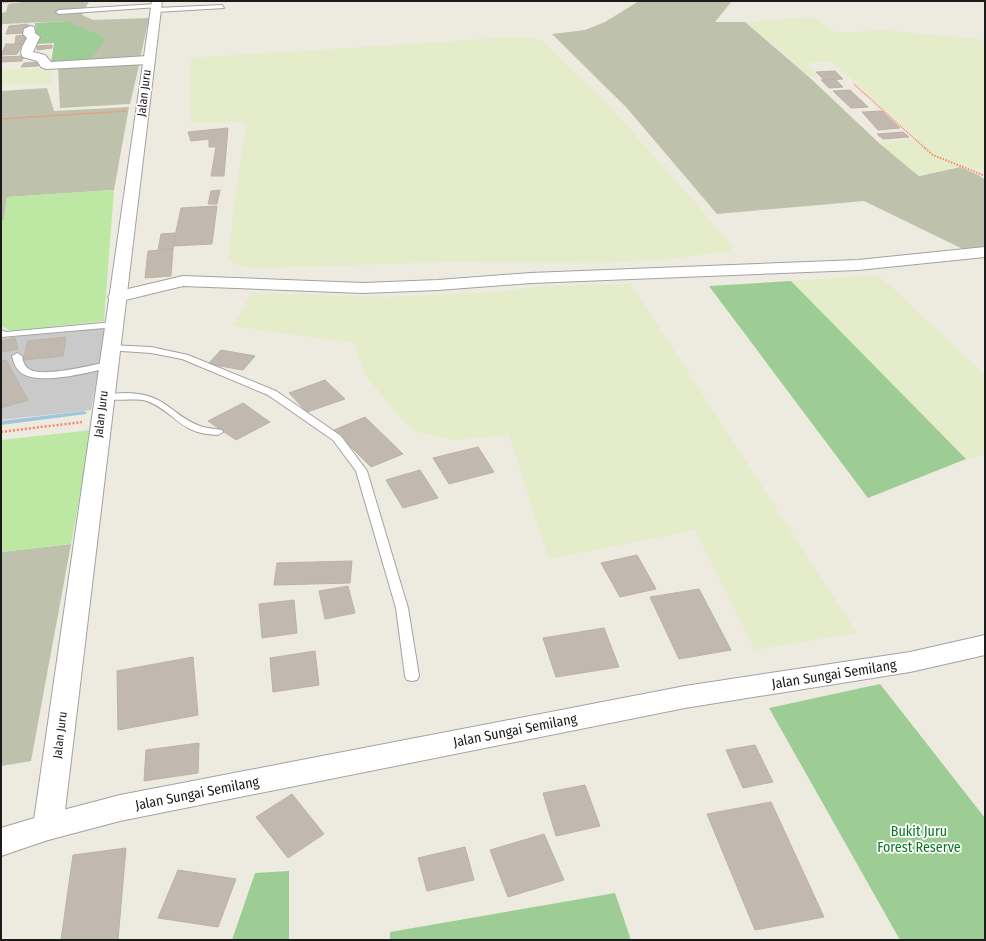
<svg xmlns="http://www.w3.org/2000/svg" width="986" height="941" font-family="'Fira Sans Condensed',sans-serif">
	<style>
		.religious { fill: #c9c9c9 }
		.construction { fill: #bec1ac }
		.farmland { fill: #e5ecca }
		.grass { fill: #bde8a4 }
		.forest { fill: #9dcd94 }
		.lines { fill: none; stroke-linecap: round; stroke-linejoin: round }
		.stream { fill: #9fc6db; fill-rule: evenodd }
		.building { fill: #c1b9b0; stroke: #beb2a2 }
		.service-casing { stroke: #a2a2a2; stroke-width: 2 }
		.minor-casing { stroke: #a2a2a2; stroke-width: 2 }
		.tertiary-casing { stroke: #a2a2a2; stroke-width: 2 }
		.path-far2 { stroke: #fa8663; stroke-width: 1.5; stroke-dasharray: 1 1; stroke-linecap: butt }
		.path-far1 { stroke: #fa8663; stroke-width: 2; stroke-dasharray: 1.5 1.5; stroke-linecap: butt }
		.path { stroke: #fa8663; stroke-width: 2.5; stroke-dasharray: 2 2; stroke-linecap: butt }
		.service { fill: #fff; fill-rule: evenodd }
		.minor { fill: #fff; fill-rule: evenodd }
		.tertiary { fill: #fff; fill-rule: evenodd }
		.labels { text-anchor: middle; stroke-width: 3.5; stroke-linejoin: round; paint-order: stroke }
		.street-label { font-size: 12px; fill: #1b1b1b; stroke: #fff }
		.near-street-label { font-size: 14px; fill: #1b1b1b; stroke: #fff }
		.near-park-label { font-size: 14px; fill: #0a7721; stroke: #fff }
	</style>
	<rect width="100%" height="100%" fill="#edeae0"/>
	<path class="religious" d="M107,328L91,410L1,420V338Z"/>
	<g class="construction">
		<path d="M29,1H89L82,15L93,20L149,18L140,59L89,62L67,21L3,24L1,26V13L6,12L8,4Z"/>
		<path d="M639,1H732L715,22H745L809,77L879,143L919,176L960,167L980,176L985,180V248L967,251L864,201L717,214L626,107L552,34L585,30L605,22Z"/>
		<path d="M140,61L130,104L60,108L58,67Z"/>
		<path d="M47,88L54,111L129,107L114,190L7,197L4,220H1V91Z"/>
		<path d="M71,544L31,761L1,766V552Z"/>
	</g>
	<g class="farmland">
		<path d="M812,17L837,33L883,30L985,40V169L960,167L919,176L879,143L918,139L831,61L806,63L819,77H809L747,22Z"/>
		<path d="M519,37L541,40L608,104L733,246L729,251L669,259L604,263L448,262L253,268L236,265L229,258L235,198L246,125L243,121L191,123V58Z"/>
		<path d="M51,68L53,83L1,85V70Z"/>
		<path d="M878,275L985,375V455L966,459L791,281Z"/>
		<path d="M631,284L857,633L755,650L695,530L549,559L509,435L451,440L411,430L366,376L354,343L233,326L251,293L391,297L499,292L541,286Z"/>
	</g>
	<g class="grass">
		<path d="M114,190L104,321L11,331L1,326V220H4L7,197Z"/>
		<path d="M92,430L71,544L1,552V440Z"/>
	</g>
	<g class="forest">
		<path d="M67,21L106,38L89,62L51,63L54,43L37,44L35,23Z"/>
		<path d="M791,281L966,459L868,498L709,286Z"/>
		<path d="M880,684L985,818V940H900L769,708Z"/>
		<path d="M289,871V940H232L255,873Z"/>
		<path d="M615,893L631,940H390V932Z"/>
	</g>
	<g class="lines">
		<path class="stream" d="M84,411L86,412L87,413L86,414L1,425V421Z"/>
	</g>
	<g class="building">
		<path d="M28,24L25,33L6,34L9,26Z"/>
		<path d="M27,35V43L15,44L16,36Z"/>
		<path d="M6,44H23L17,54L1,55Z"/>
		<path d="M52,45V48L37,50V46Z"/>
		<path d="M24,56L22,61L1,62V57Z"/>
		<path d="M40,62L38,66L21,67L24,63Z"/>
		<path d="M835,71L843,79L824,80L816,72Z"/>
		<path d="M835,79L843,87L829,88L821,80Z"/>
		<path d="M850,90L868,107L851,108L833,91Z"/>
		<path d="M882,111L900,128L878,130L862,112Z"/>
		<path d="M228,128L224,176H211L216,147H209V139L191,141L188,132Z"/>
		<path d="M903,132L909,137L883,139L877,134Z"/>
		<path d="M220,190L217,204H208L211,191Z"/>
		<path d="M217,206L212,244L173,246L181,208Z"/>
		<path d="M175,233L173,249L158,250L161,234Z"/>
		<path d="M173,249L171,276L145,278L148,251Z"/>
		<path d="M66,337L63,356L23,360L28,341Z"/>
		<path d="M15,338L18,349L1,352V341Z"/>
		<path d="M221,350L255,356L243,370L208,364Z"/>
		<path d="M6,360L28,400L1,408V361Z"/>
		<path d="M325,380L345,399L307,412L289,393Z"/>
		<path d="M243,403L270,422L236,440L208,421Z"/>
		<path d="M365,417L403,454L371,467L334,430Z"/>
		<path d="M478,447L494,472L449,484L433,458Z"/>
		<path d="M420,470L438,498L403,508L386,480Z"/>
		<path d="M637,555L656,589L620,597L601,563Z"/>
		<path d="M352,561L350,583L274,585L277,563Z"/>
		<path d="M348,586L355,613L325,619L319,591Z"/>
		<path d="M699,589L731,650L679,659L650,597Z"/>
		<path d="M294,600L297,633L262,638L259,604Z"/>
		<path d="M604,628L619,667L556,677L543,638Z"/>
		<path d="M315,651L319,685L273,692L270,658Z"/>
		<path d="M193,657L198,715L118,730L117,671Z"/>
		<path d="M199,743L198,773L144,781L146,750Z"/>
		<path d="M755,745L773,782L743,788L726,750Z"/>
		<path d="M585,785L600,826L556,836L543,793Z"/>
		<path d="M292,794L324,834L288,858L256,817Z"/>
		<path d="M771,802L824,917L755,930L707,814Z"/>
		<path d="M544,834L564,880L508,897L490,850Z"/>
		<path d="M465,847L474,880L427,891L418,858Z"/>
		<path d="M126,848L118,940H61L73,855Z"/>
		<path d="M178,870L236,879L218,927L158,918Z"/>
	</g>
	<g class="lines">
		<g class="service-casing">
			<g id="service">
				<path d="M156,4L158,7L59,14L56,12L59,10Z"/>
				<path d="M222,5L224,8L156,12L153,10L156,8Z"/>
				<path d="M113,322L116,323V327L1,337V330L6,332Z"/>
				<path d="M110,345L151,347L188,355L276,391L341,436L367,471L408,608L419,676L417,680L412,681L407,680L405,676L396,608L356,471L333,440L268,395L182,359L151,353L107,350L105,348Z"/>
				<path d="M17,353L22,356C23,361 24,366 29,369C42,378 92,365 108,362L113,365L111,367C91,372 42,385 23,374C16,370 14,363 12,356Z"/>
				<path d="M127,393C167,394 169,414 200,426C207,429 214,428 222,430L223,432L218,435C179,434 177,413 147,401C136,397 104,403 99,397L104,394Z"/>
			</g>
		</g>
		<g class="minor-casing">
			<g id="minor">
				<path d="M30,26L34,27L35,33L40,37L33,52L45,55L51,62L148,56L154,60L148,64L46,69L41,67L37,61L23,57L21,54L22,47L27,38L23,34L24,29Z"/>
				<path d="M985,247V257L858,270L531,283L438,290L363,293L183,286L117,302L111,301L108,297L111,293L183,276L363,283L438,280L531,273L858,260Z"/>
				<path d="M985,635V655L910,672L685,708L120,821L48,840L1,856V828L48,814L120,795L685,686L910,652Z"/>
			</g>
		</g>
		<g class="tertiary-casing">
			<path id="tertiary" d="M152,1H162L63,827L59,836L48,840L37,836L33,827Z"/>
		</g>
		<g class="path-far2">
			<path d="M1,3L19,1"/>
			<path d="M854,84L926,149"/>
			<path d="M1,119L127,111"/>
		</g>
		<path class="path-far1" d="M925,148L933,155L985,176"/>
		<path class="path" d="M1,432L82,422"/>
		<use href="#service" class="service"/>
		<use href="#minor" class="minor"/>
		<use href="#tertiary" class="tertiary"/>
	</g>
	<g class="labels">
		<g class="street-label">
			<text transform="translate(144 93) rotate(-83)" y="4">Jalan Juru</text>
			<text transform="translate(101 414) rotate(-83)" y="4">Jalan Juru</text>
			<text transform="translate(60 735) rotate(-83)" y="4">Jalan Juru</text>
		</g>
		<g class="near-street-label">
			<text transform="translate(834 674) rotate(-9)" y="5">Jalan Sungai Semilang</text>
			<text transform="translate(515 730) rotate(-11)" y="5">Jalan Sungai Semilang</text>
			<text transform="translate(197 793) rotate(-11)" y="5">Jalan Sungai Semilang</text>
		</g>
		<g class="near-park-label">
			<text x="919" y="836">Bukit Juru<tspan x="919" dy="16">Forest Reserve</tspan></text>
		</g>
	</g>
	<rect width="986" height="941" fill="none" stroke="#1b1b1b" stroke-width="4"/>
</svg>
